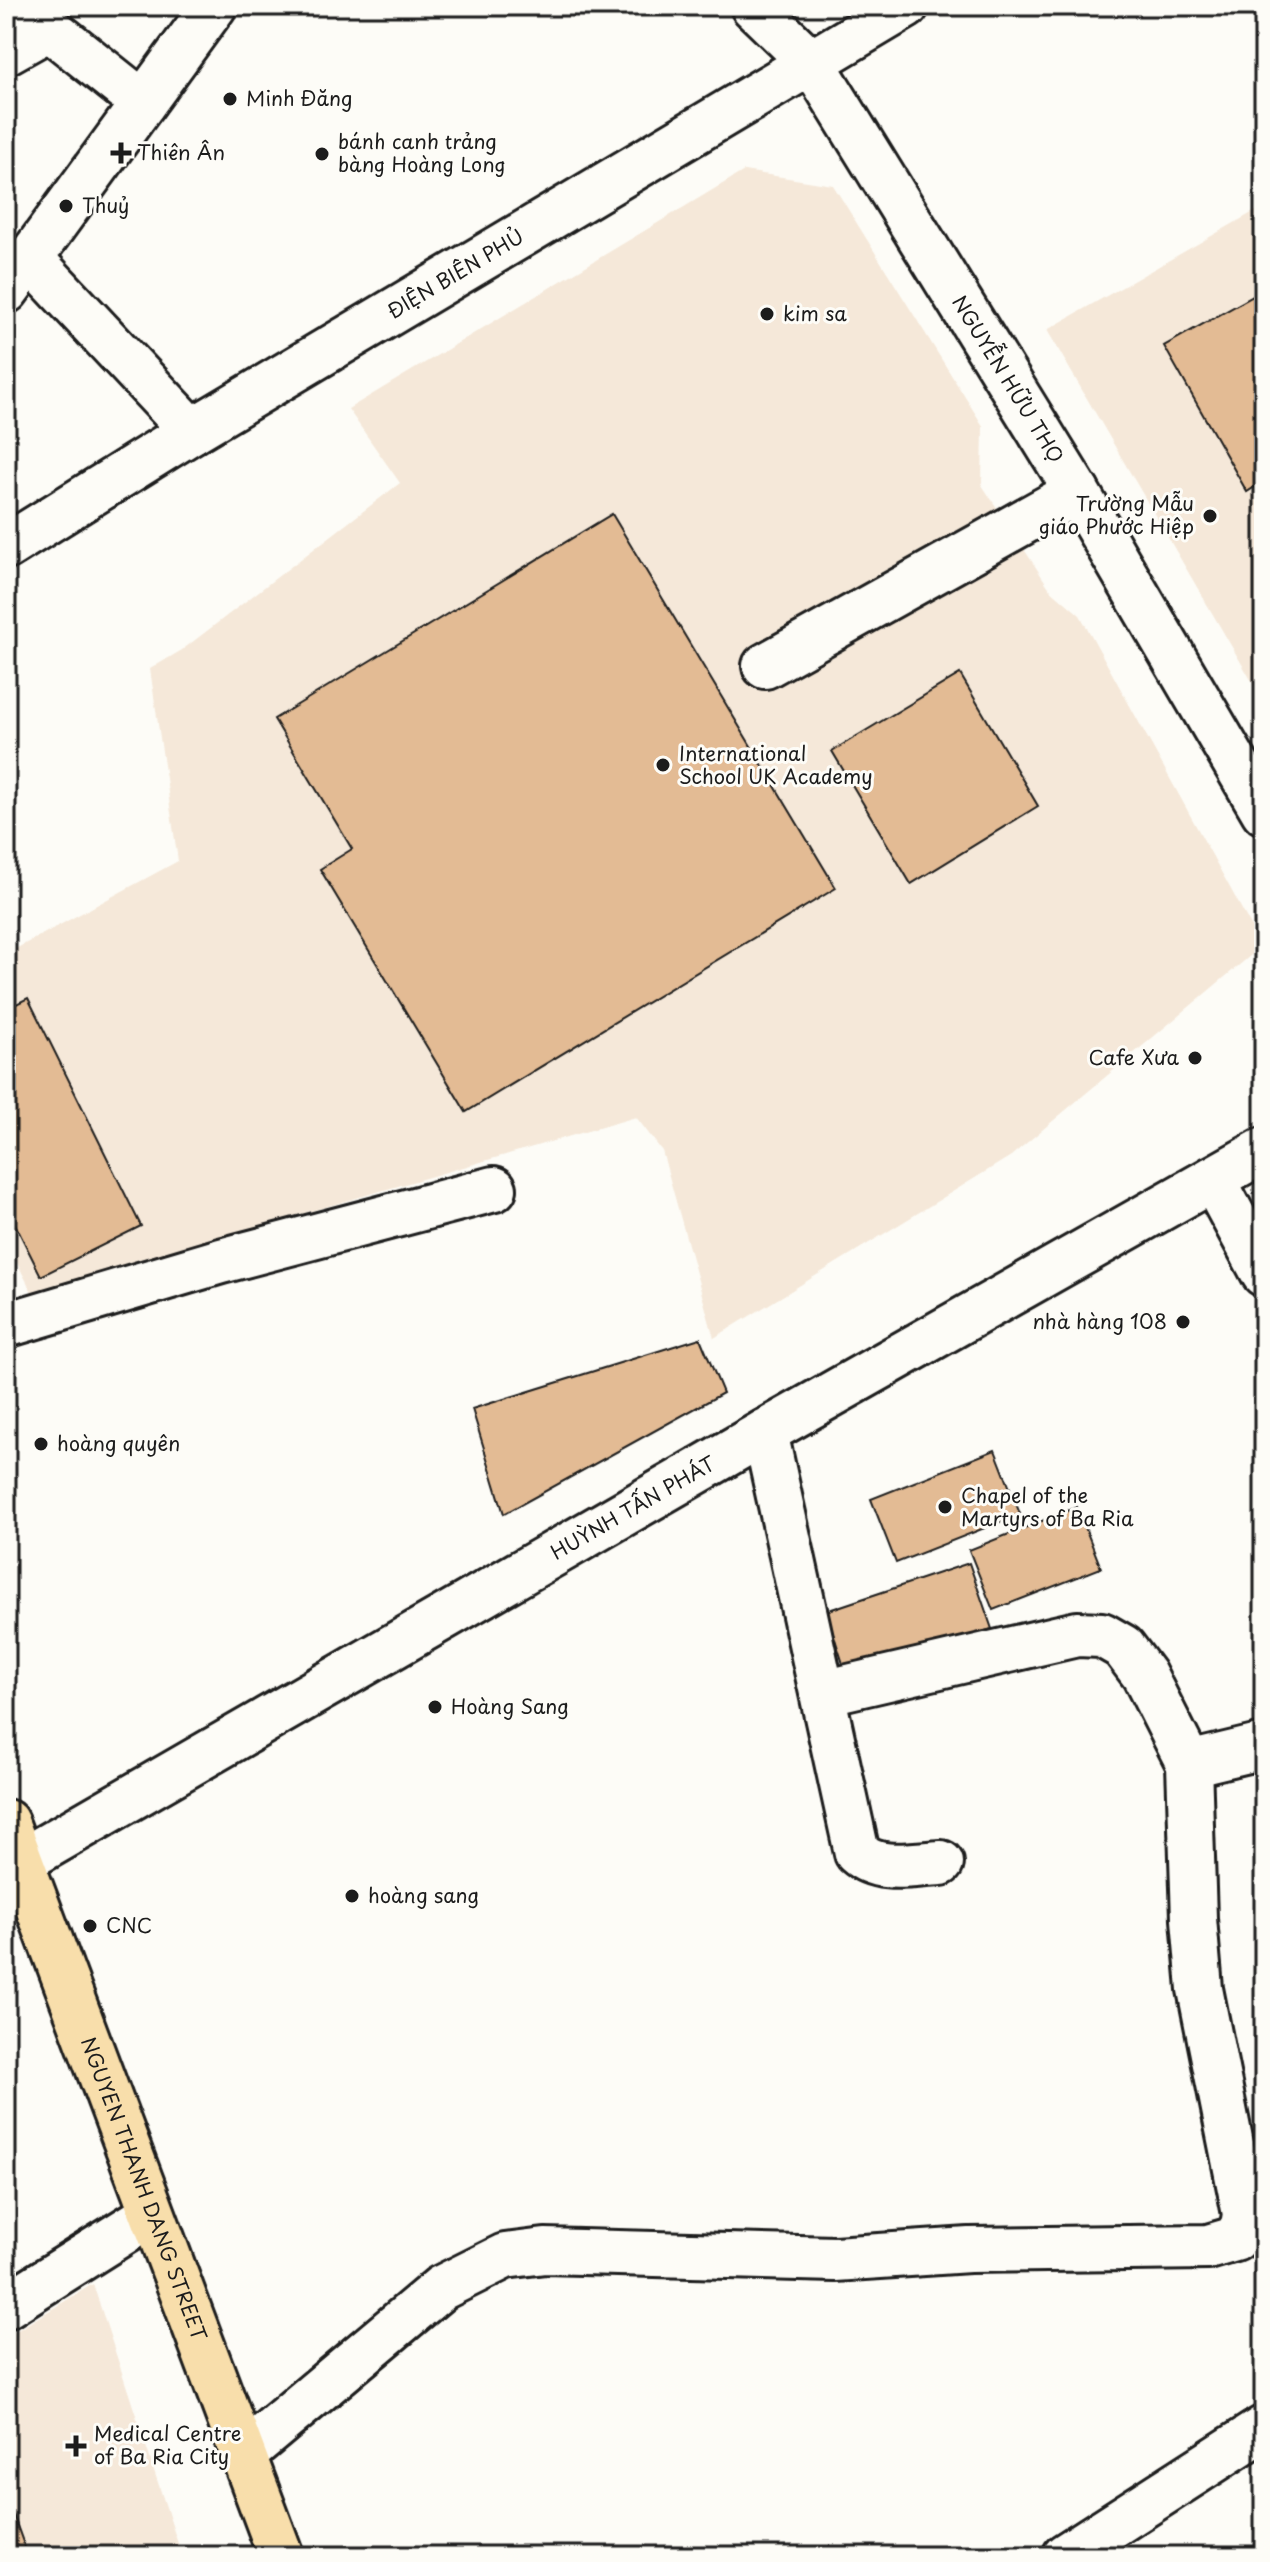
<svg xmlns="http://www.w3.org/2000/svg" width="1270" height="2562" font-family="'Playpen Sans',sans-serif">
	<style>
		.built { fill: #f5e8d9 }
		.building { fill: #e3bb94; stroke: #1c1c1c; stroke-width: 2 }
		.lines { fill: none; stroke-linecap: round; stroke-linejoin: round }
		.minor-casing { stroke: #1c1c1c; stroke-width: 50 }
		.major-casing { stroke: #1c1c1c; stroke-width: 50 }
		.minor { stroke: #fdfcf7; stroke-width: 44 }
		.major { stroke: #f8deab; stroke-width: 44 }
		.poi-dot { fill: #1c1c1c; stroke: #fdfcf7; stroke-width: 3 }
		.labels { text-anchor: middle; stroke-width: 6; stroke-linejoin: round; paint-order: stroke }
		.poi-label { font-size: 20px; fill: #1c1c1c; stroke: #fdfcf7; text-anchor: start }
		.street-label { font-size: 20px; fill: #1c1c1c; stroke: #fdfcf7 }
	</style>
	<rect width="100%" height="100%" fill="#fdfcf7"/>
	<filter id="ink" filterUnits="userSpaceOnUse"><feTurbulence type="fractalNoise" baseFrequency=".0125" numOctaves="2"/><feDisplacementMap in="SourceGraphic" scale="16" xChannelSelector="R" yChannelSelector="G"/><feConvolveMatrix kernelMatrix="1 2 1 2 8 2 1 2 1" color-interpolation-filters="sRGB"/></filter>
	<g filter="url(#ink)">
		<g class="built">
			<path d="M744,171L833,185L983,426L982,485L1050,589L1080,615L1262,946L1011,1156L714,1338L662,1151L636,1117L32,1292L6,1241V954L178,861L150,669L182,650L400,483L348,409Z"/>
			<path d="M1264,206V702L1047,330Z"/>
			<path d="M93,2284L182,2556H6V2337Z"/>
		</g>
		<g class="building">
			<path d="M1264,290V481L1247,492L1164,346Z"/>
			<path d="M612,514L836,888L466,1112L320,869L352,849L274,719Z"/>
			<path d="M960,674L1038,806L911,884L832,751Z"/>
			<path d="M28,998L141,1226L41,1276L6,1206V1009Z"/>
			<path d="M700,1338L723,1393L504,1514L472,1409Z"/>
			<path d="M995,1450L1020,1514L896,1563L871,1499Z"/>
			<path d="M1077,1507L1101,1568L993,1610L969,1550Z"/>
			<path d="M969,1563L992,1629L845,1670L826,1611Z"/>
			<path d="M6,2495L28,2556H6Z"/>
		</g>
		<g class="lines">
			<g class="minor-casing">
				<g id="minor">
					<path d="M31,6L49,28L143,103"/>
					<path id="s1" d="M753,6L813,64L1077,492L1264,812"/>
					<path d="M6,52L49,28"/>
					<path d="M30,258L192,431"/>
					<path d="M6,291L214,6"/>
					<path id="s2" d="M6,547L192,431L906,6"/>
					<path d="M765,666L1077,492"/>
					<path d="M1213,1179L1264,1274"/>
					<path d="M6,1325L221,1261L494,1189"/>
					<path d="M765,1432L857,1853C879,1873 913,1864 941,1863"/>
					<path d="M1189,1764L1264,1746"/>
					<path id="s3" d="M6,1870L765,1432L1264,1150"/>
					<path d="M6,2306L152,2214"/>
					<path d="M242,2455L441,2288L505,2256L545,2251L835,2259L969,2250L1208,2247L1235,2239L1243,2226L1245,2214L1200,1989L1194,1919L1189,1764L1144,1675L1123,1647L1102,1635L1077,1634L823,1693"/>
					<path d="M1065,2556L1264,2428"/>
				</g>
			</g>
			<g class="major-casing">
				<g id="major">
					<path id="s4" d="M6,1822L281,2556"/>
				</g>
			</g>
			<use href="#minor" class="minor"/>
			<use href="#major" class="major"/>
		</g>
	</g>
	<g class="poi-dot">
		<circle cx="230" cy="99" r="8"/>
		<path d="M117 141h8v8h8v8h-8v8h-8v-8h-8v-8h8z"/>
		<circle cx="322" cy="154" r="8"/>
		<circle cx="66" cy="206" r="8"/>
		<circle cx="767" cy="314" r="8"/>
		<circle cx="1210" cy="516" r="8"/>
		<circle cx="663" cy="765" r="8"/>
		<circle cx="1195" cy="1058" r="8"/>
		<circle cx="1183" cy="1322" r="8"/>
		<circle cx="41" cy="1444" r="8"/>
		<circle cx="945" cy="1507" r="8"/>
		<circle cx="435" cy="1707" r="8"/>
		<circle cx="352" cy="1896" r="8"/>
		<circle cx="90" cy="1926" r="8"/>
		<path d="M72 2434h8v8h8v8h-8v8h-8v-8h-8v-8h8z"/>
	</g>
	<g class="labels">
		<g class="poi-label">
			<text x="246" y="106">Minh Đăng</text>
			<text x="338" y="149">bánh canh trảng<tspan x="338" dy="23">bàng Hoàng Long</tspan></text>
			<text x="137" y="160">Thiên Ân</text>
			<text x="82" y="213">Thuỷ</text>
			<text x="783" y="321">kim sa</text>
			<text x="1194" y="511" text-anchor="end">Trường Mẫu<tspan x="1194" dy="23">giáo Phước Hiệp</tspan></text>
			<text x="679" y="761">International<tspan x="679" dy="23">School UK Academy</tspan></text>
			<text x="1179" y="1065" text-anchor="end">Cafe Xưa</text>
			<text x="1167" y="1329" text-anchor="end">nhà hàng 108</text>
			<text x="57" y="1451">hoàng quyên</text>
			<text x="961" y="1503">Chapel of the<tspan x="961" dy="23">Martyrs of Ba Ria</tspan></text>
			<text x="451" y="1714">Hoàng Sang</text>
			<text x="368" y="1903">hoàng sang</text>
			<text x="106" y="1933">CNC</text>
			<text x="94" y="2441">Medical Centre<tspan x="94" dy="23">of Ba Ria City</tspan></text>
		</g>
		<g class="street-label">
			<text dy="7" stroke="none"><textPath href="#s2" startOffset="526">ĐIỆN BIÊN PHỦ</textPath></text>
			<text dy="7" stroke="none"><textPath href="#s1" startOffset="454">NGUYỄN HỮU THỌ</textPath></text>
			<text dy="7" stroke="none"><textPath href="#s3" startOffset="724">HUỲNH TẤN PHÁT</textPath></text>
			<text dy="7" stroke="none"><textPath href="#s4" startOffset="392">NGUYEN THANH DANG STREET</textPath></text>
		</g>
	</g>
	<rect width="1270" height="2562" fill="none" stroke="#fdfcf7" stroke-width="32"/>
	<rect x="16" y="16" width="1238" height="2530" fill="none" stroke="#1c1c1c" stroke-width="3" filter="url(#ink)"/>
</svg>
